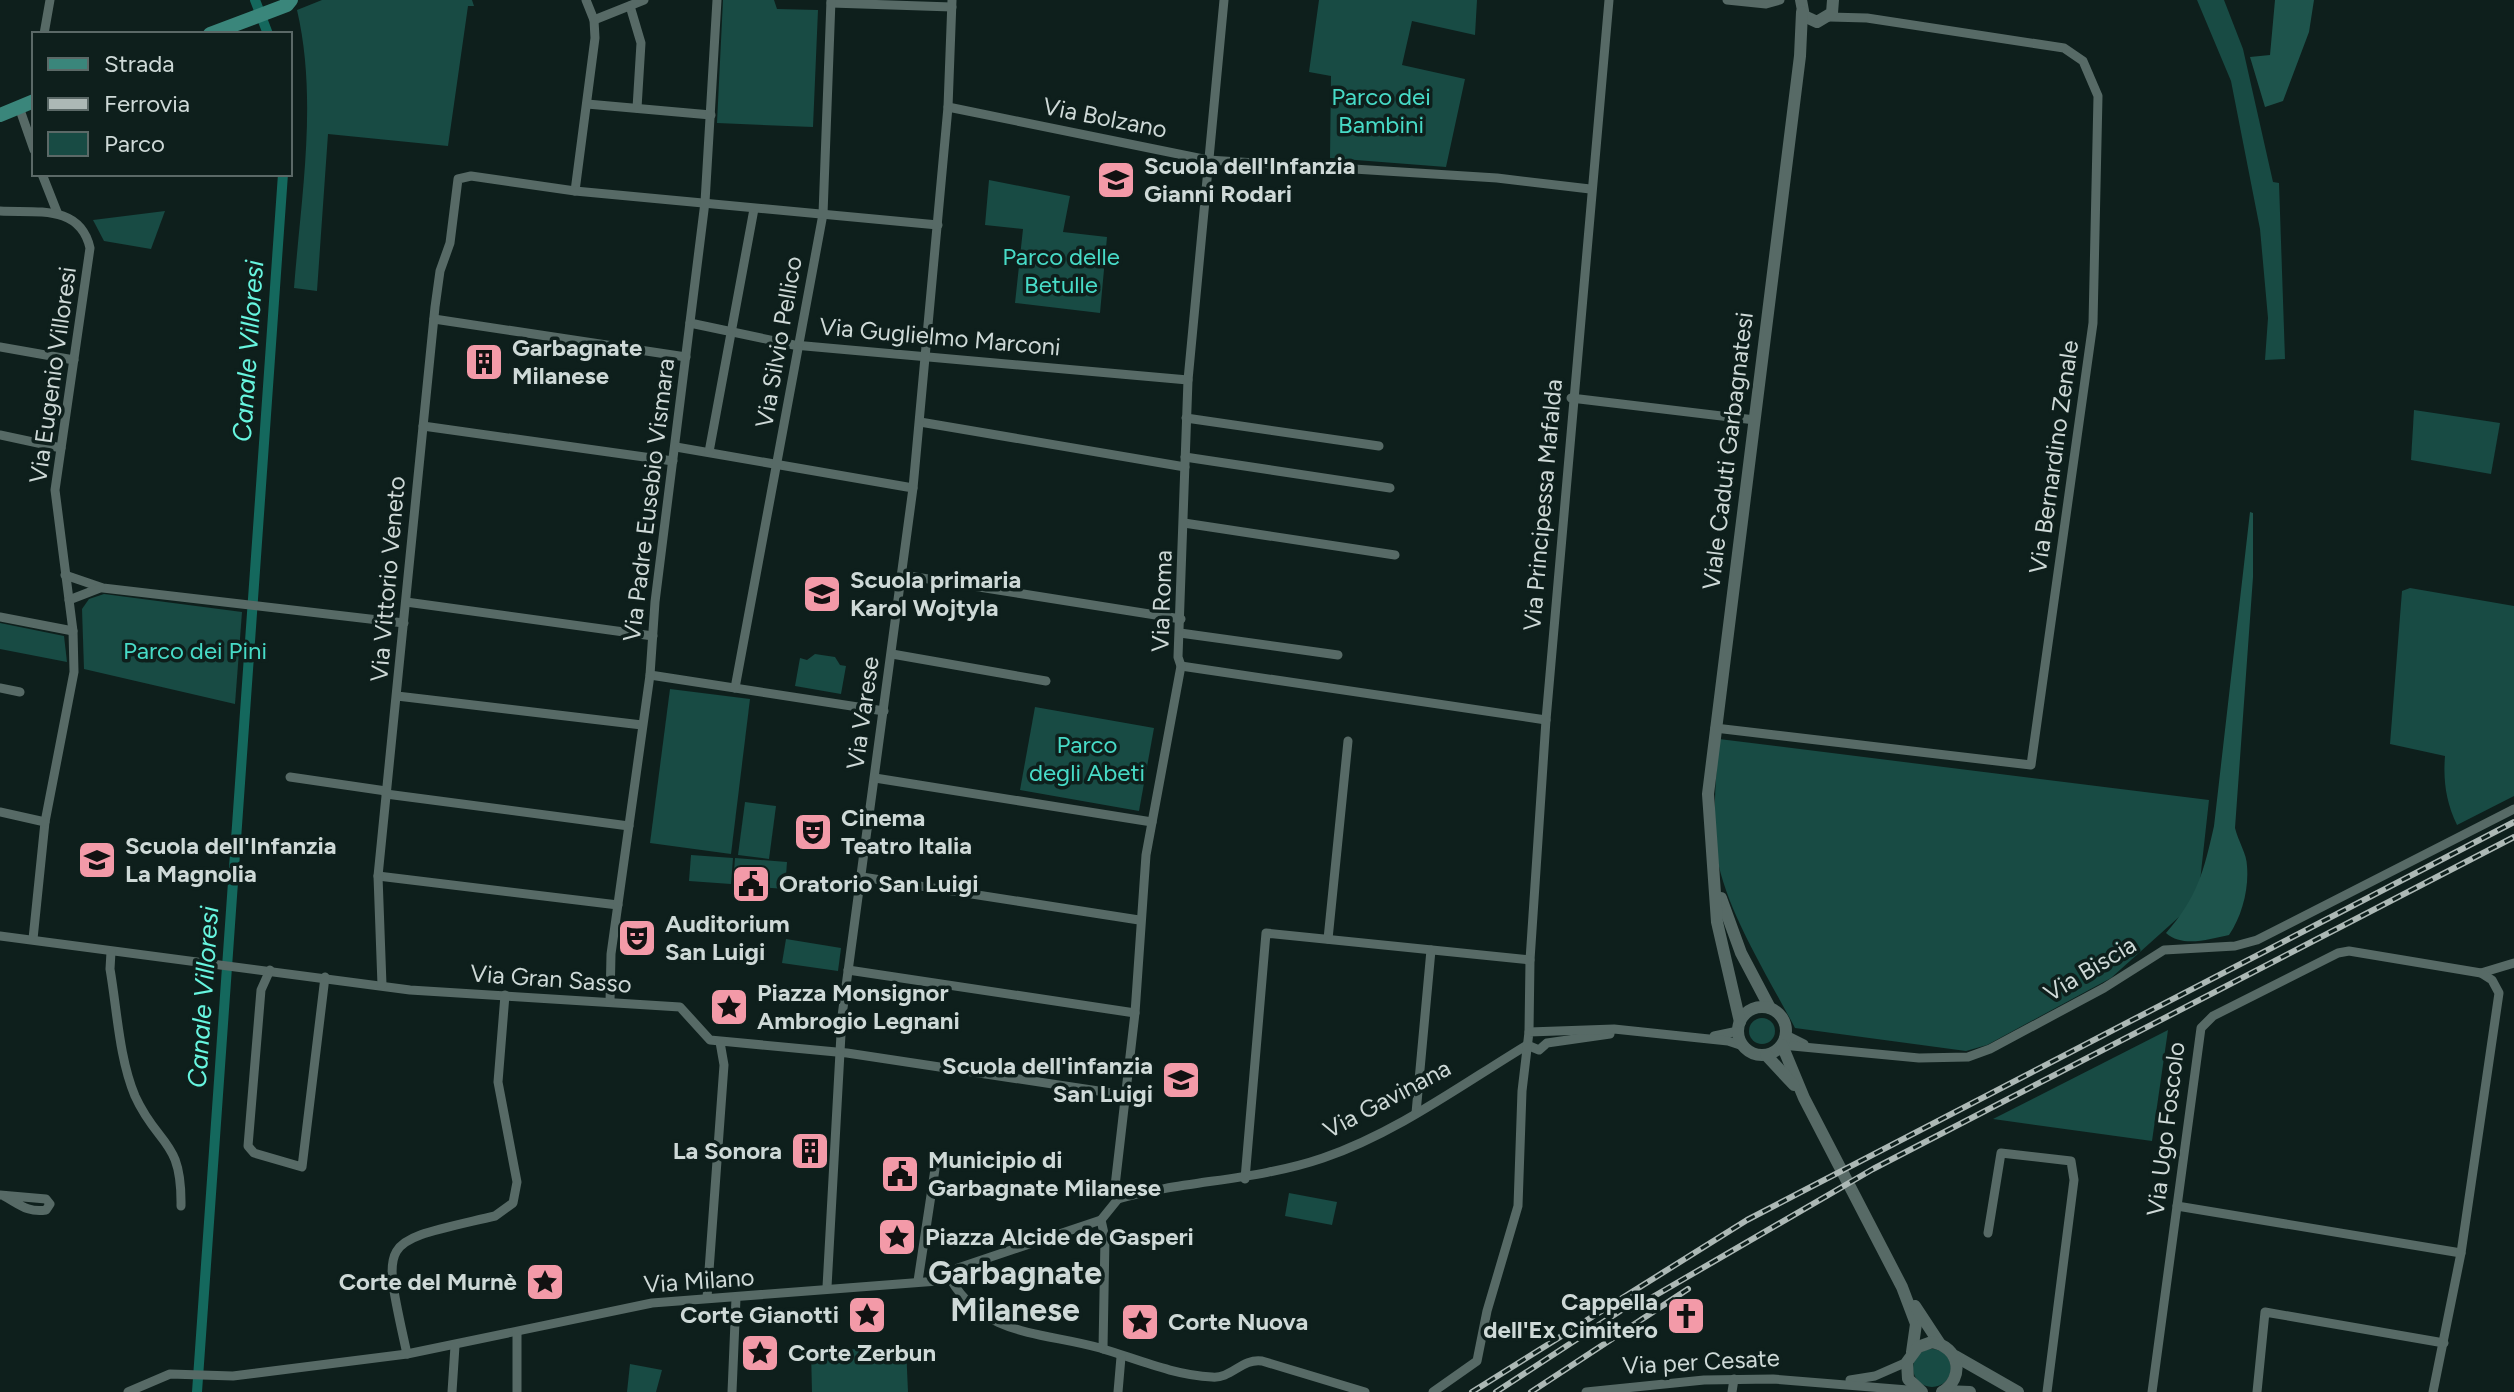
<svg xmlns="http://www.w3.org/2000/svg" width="2514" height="1392" font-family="Figtree,sans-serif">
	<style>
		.green { fill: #184b44 }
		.forest { fill: #1e544c }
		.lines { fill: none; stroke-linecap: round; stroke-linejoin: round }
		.canal { stroke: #14685d; stroke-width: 10 }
		.street { stroke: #576a66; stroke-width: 9 }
		.secondary { stroke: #576a66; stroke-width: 12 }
		.primary { stroke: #3a867b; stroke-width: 14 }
		.rail-casing { stroke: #acb8b5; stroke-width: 6 }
		.rail { stroke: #0e1f1c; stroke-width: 3; stroke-dasharray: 9; stroke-linecap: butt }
		.labels { text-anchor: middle; stroke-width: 7; stroke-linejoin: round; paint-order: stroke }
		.park-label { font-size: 24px; fill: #47dbc7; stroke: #0e1f1c }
		.street-label { font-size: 24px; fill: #ced9d7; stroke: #0e1f1c }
		.poi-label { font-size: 24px; font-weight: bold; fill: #ced9d7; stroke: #0e1f1c; text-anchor: start }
		.water-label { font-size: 26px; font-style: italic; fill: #67f6e0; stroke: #0e1f1c }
		.district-label { font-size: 32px; font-weight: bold; fill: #ced9d7; stroke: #0e1f1c }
	</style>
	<rect width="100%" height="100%" fill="#0e1f1c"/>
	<g class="green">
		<path d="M322,0H472L474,6H468L448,146L328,134L317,291L294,288C301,197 318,100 297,10Z"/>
		<path d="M723,0H774L777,9L818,10L813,127L717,123Z"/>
		<path d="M1319,0H1477L1475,35L1412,21L1402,65L1465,79L1446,167L1330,158L1331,76L1309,72Z"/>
		<path d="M2197,0H2224L2243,49L2273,182L2279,183L2285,359L2265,360L2268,318L2260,229L2231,81Z"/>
		<path d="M989,180L1070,196L1063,232L1107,237L1100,313L1015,303L1023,229L985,225Z"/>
		<path d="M165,211L151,249L104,241L93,220Z"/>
		<path d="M2414,410L2500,423L2491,474L2411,460Z"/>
		<path d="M2410,588L2514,606V796L2457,825C2446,802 2443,781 2445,756L2390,744L2402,591Z"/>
		<path d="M104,594L242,612L235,704L84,669L82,609L89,599Z"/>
		<path d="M0,623L64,636L67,662L0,649Z"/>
		<path d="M815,654L835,657L840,665L846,666L841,694L795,686L800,658L807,660Z"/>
		<path d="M670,689L750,699L731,854L650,843Z"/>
		<path d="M1035,707L1154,728L1139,811L1020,790Z"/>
		<path d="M1719,739L2209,800L2200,881L2189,908L2111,978L1987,1045L1966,1051L1795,1028C1770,980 1725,909 1717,856C1712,817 1716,778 1719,739Z"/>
		<path d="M745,802L776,806L769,859L738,855Z"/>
		<path d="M691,855L733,858L731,884L689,881Z"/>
		<path d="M735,858L787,862L785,889L733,885Z"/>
		<path d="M786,939L841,948L838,971L782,963Z"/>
		<circle cx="1762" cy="1031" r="13"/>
		<path d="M2168,1030L2152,1141L1993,1119Z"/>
		<path d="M1289,1193L1337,1202L1332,1225L1285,1216Z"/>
		<path d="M906,1347L908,1392H812L811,1351Z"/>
		<circle cx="1932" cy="1368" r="19"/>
		<path d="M630,1364L662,1370L656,1392H627Z"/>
	</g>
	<g class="forest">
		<path d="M2275,0H2314L2309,32L2283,101L2265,107L2250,57L2270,55Z"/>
		<path d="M2250,512L2253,513V577L2235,828C2238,841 2247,854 2247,866C2249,889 2242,916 2229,935C2209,939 2183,948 2166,933C2197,898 2204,871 2214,826Z"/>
	</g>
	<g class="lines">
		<g class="canal">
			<path d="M255,0L268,34"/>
			<path d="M197,1392L283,174"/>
		</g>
		<g class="street">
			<path d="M1727,0L1766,4L1780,0"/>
			<path d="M831,3L952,7"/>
			<path d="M630,6L641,43L637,108"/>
			<path d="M594,20L644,0"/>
			<path d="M44,34L50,0"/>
			<path d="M587,104L711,115"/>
			<path d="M19,107L34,150"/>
			<path d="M948,107L1208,160L1497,178L1590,189"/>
			<path d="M42,174L57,212"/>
			<path d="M575,191L595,38L594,20L586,0"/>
			<path d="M0,211C36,213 80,204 90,248L55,490L73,631L74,672L45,822L33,939"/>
			<path d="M434,319L686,357"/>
			<path d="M690,323L794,345L1188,380"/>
			<path d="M0,347L74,360"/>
			<path d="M1571,398L1755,420"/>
			<path d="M1186,418L1379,446"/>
			<path d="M920,422L1185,467"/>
			<path d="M423,426L673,461"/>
			<path d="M0,435L61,448"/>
			<path d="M676,447L913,488"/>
			<path d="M709,452L754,209"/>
			<path d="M1185,457L1390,488"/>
			<path d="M1184,523L1395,555"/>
			<path d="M65,575L103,588L404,623"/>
			<path d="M903,575L1181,619"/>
			<path d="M69,600L100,588"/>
			<path d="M406,602L653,636"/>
			<path d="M0,617L73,631"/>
			<path d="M1180,633L1338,655"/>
			<path d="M892,654L1046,681"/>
			<path d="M1181,666L1546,720"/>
			<path d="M650,675L884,711"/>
			<path d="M0,688L20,692"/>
			<path d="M735,688L823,214L831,0"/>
			<path d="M397,696L642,725"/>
			<path d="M1715,728L2031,765L2093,323L2098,96L2083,61L2064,48L1867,18L1829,17"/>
			<path d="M290,777L386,791"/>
			<path d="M875,778L1152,822"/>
			<path d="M386,794L629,826"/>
			<path d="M0,812L45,822"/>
			<path d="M378,876L618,905"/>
			<path d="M862,877L1139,920"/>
			<path d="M0,936L410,990L680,1007L710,1040L847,1053L1125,1095"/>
			<path d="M1328,939L1348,741"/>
			<path d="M111,952L110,969C117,1009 119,1058 135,1096C158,1147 182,1138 181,1206"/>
			<path d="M270,970L261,990L248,1146L254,1153L302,1167L325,977"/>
			<path d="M848,970L1135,1013"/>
			<path d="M2481,973L2514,963"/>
			<path d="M382,985L378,876L435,307L440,271L450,243L458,179L471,176L575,191L938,225"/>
			<path d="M610,1002L611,954L650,675L655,602L705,202L717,0"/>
			<path d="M1529,1032L1530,960L1546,720L1609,0"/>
			<path d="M1786,1035L1804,1044"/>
			<path d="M1714,1036L1738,1031"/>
			<path d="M1527,1045L1539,1050L1547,1043L1610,1034"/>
			<path d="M1782,1045L1919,1058L1968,1057L1990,1049L2104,988L2164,950L2235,946L2257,940L2514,809"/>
			<path d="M1416,1113L1431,950"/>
			<path d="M1245,1179L1266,933L1530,960"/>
			<path d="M0,1195L46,1199L50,1204L46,1210C28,1213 19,1204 4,1196"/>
			<path d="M1118,1199L1115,1186L1135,1013L1146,855L1181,666L1178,657L1188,380L1224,0"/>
			<path d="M1118,1199C1185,1180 1256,1181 1323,1158C1396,1133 1461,1085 1527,1045"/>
			<path d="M2177,1206L2461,1253"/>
			<path d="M1101,1220L1105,1238L1103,1349"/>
			<path d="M1988,1233L2001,1153L2071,1161L2074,1180L2047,1392"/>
			<path d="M951,1280C985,1337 1044,1332 1100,1348C1137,1359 1173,1375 1212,1377C1231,1379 1242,1358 1262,1361L1365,1392"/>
			<path d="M951,1280L958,1268L1101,1220L1118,1199"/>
			<path d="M918,1281L935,1169"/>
			<path d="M827,1287L842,1016L913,488L948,107L952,0"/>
			<path d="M707,1298L724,1065L720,1042"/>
			<path d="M407,1354C381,1234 377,1244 495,1216L513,1203L517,1182L498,1082L505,995"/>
			<path d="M1850,1380L1875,1376L1907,1362"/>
			<path d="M128,1392L170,1374L233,1376L407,1354L652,1303L951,1280"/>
			<path d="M452,1392L455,1346"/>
			<path d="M517,1392V1332"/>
			<path d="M732,1392L736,1298"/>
			<path d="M1118,1392L1121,1357"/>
			<path d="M1433,1392L1477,1361L1487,1311L1518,1206L1522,1091L1529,1032L1614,1029L1728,1041L1743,1046"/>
			<path d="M1586,1392L1704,1380L1773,1379L1920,1391"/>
			<path d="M1732,1392L1734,1379"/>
			<path d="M2152,1392L2201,1028L2213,1016L2338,953L2349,951L2481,973L2492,980L2499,993L2461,1253L2433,1392"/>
			<path d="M2257,1392L2265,1312L2444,1343"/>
		</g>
		<g class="secondary">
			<path d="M1801,0L1804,16L1817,22L1832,13L1833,0"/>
			<path d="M1721,898L1741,953L1770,1008"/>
			<circle cx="1762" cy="1031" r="24"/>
			<path d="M1740,1022L1717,922L1708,794L1800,56L1802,12"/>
			<path d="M1782,1045L1804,1098L1902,1287L1916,1324L1912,1352"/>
			<path d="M1766,1055L1794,1085"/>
			<path d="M1915,1306L1940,1344"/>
			<path d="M1955,1356L2018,1392"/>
			<path d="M1944,1391L1970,1392"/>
			<path d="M1922,1392L1908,1379L1907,1362L1918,1347L1932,1342C1960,1347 1965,1378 1942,1392"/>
		</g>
		<g class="primary">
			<path d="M210,34L287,5L291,0"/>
			<path d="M0,115L34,101"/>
		</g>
		<g class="rail-casing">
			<g id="rail">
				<path d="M1632,1309L1873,1169L2514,837"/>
				<path d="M1472,1392L1747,1220L2514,822"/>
				<path d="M1496,1392L1640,1298"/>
				<path d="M1531,1392L1688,1289"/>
			</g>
		</g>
		<use href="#rail" class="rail"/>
	</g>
	<defs>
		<g id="school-square" transform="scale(2)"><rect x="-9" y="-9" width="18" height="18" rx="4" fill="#f39aa8" stroke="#0e1f1c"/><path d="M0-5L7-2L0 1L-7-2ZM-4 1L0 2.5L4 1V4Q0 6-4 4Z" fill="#111"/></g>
		<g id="building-square" transform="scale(2)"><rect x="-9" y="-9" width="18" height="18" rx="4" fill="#f39aa8" stroke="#0e1f1c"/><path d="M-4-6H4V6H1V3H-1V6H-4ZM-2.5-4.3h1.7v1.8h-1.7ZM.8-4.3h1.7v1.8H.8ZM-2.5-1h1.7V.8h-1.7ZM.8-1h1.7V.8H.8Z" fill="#111"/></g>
		<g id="theatre-square" transform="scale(2)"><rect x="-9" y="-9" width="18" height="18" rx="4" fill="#f39aa8" stroke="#0e1f1c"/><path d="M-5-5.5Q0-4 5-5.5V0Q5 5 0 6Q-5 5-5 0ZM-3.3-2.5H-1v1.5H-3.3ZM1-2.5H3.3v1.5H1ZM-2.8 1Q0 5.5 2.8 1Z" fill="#111"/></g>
		<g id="civic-square" transform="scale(2)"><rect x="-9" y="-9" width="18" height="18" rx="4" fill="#f39aa8" stroke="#0e1f1c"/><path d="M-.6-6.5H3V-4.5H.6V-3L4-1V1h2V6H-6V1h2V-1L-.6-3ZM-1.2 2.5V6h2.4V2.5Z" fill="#111"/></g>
		<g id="sight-square" transform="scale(2)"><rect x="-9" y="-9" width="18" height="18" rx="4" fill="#f39aa8" stroke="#0e1f1c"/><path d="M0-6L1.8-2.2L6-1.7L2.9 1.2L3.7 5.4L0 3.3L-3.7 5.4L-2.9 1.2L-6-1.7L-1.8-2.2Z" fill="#111"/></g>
		<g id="church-square" transform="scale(2)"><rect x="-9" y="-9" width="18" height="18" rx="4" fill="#f39aa8" stroke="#0e1f1c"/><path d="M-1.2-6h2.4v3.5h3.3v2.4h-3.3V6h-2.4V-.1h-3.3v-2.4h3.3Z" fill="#111"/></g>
	</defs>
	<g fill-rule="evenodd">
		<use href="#school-square" x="1116" y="180"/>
		<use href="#building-square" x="484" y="362"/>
		<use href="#school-square" x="822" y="594"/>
		<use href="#theatre-square" x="813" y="832"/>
		<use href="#school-square" x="97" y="860"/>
		<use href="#civic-square" x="751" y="884"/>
		<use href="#theatre-square" x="637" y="938"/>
		<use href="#sight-square" x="729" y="1007"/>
		<use href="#school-square" x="1181" y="1080"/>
		<use href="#building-square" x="810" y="1151"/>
		<use href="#civic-square" x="900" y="1174"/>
		<use href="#sight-square" x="897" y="1237"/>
		<use href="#sight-square" x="545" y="1282"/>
		<use href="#sight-square" x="867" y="1315"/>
		<use href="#church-square" x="1686" y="1316"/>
		<use href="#sight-square" x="1140" y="1322"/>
		<use href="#sight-square" x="760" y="1353"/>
	</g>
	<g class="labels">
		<g class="park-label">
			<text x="1381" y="105">Parco dei<tspan x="1381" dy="28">Bambini</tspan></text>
			<text x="1061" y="265">Parco delle<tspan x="1061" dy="28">Betulle</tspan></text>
			<text x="195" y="659">Parco dei Pini</text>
			<text x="1087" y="753">Parco<tspan x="1087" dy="28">degli Abeti</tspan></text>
		</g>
		<g class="street-label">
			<text transform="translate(1105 118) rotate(11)" y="8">Via Bolzano</text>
			<text transform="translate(940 337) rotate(5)" y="8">Via Guglielmo Marconi</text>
			<text transform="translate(779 342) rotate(-80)" y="8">Via Silvio Pellico</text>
			<text transform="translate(53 375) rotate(-82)" y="8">Via Eugenio Villoresi</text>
			<text transform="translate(1728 451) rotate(-83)" y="8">Viale Caduti Garbagnatesi</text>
			<text transform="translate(2054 457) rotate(-82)" y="8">Via Bernardino Zenale</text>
			<text transform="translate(649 500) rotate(-83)" y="8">Via Padre Eusebio Vismara</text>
			<text transform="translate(1543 505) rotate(-85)" y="8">Via Principessa Mafalda</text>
			<text transform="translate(388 579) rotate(-85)" y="8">Via Vittorio Veneto</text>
			<text transform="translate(1162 601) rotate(-88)" y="8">Via Roma</text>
			<text transform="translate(863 713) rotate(-82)" y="8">Via Varese</text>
			<text transform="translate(2090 969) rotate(-31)" y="8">Via Biscia</text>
			<text transform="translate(551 979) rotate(4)" y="8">Via Gran Sasso</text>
			<text transform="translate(1387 1099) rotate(-28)" y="8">Via Gavinana</text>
			<text transform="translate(2166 1129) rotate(-83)" y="8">Via Ugo Foscolo</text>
			<text transform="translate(699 1281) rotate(-4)" y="8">Via Milano</text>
			<text transform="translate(1701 1362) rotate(-3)" y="8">Via per Cesate</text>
		</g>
		<g class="poi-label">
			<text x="1144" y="174">Scuola dell'Infanzia<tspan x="1144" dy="28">Gianni Rodari</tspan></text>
			<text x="512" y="356">Garbagnate<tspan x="512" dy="28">Milanese</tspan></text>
			<text x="850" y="588">Scuola primaria<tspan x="850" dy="28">Karol Wojtyla</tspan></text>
			<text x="841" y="826">Cinema<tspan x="841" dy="28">Teatro Italia</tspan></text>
			<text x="125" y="854">Scuola dell'Infanzia<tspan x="125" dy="28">La Magnolia</tspan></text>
			<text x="779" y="892">Oratorio San Luigi</text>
			<text x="665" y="932">Auditorium<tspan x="665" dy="28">San Luigi</tspan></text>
			<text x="757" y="1001">Piazza Monsignor<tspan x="757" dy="28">Ambrogio Legnani</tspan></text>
			<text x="1153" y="1074" text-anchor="end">Scuola dell'infanzia<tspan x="1153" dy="28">San Luigi</tspan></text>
			<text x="782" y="1159" text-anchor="end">La Sonora</text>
			<text x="928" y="1168">Municipio di<tspan x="928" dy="28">Garbagnate Milanese</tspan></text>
			<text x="925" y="1245">Piazza Alcide de Gasperi</text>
			<text x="517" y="1290" text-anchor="end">Corte del Murnè</text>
			<text x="1658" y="1310" text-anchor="end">Cappella<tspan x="1658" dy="28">dell'Ex Cimitero</tspan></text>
			<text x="839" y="1323" text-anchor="end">Corte Gianotti</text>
			<text x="1168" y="1330">Corte Nuova</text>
			<text x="788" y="1361">Corte Zerbun</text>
		</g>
		<g class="water-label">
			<text transform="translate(248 351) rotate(-86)" y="9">Canale Villoresi</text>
			<text transform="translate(203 997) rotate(-86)" y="9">Canale Villoresi</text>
		</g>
		<g class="district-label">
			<text x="1015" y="1284">Garbagnate<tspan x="1015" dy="37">Milanese</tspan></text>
		</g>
	</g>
	<rect x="32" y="32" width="260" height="144" fill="#0e1f1c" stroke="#5b6967" stroke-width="2"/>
	<rect x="48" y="58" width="40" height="12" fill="#3a867b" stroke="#5b6967" stroke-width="2"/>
	<text x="104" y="72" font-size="24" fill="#ced9d7">Strada</text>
	<rect x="48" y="98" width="40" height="12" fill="#acb8b5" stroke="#5b6967" stroke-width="2"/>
	<text x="104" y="112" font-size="24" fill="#ced9d7">Ferrovia</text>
	<rect x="48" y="132" width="40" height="24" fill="#184b44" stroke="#5b6967" stroke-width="2"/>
	<text x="104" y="152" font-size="24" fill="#ced9d7">Parco</text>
</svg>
